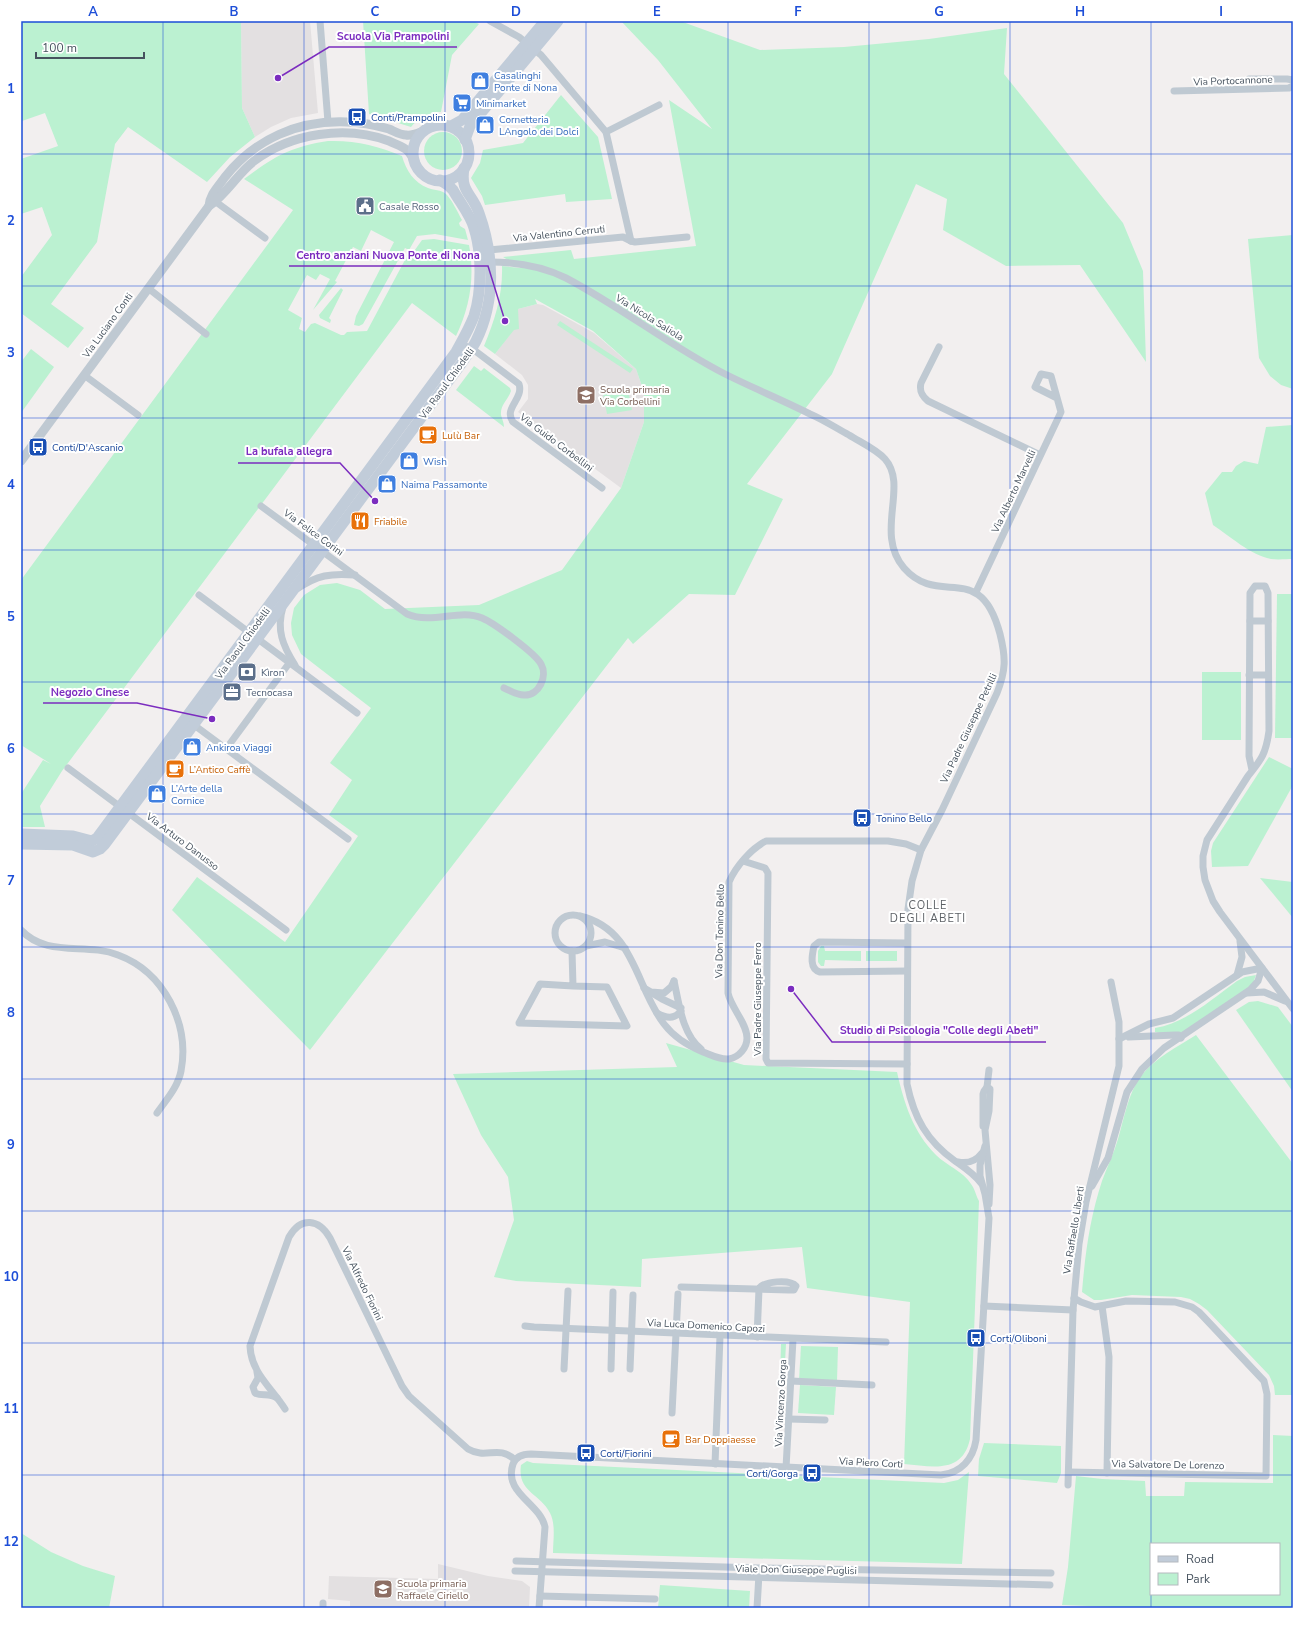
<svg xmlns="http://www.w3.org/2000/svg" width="1314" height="1629" font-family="'Nunito Sans',sans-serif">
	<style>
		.education { fill: #e3e0e1 }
		.green { fill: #bbf1d1; fill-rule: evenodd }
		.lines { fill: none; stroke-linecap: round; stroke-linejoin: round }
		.minor { stroke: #bfc9d2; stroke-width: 7 }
		.tertiary { stroke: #bfc9d2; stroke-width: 9 }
		.secondary { stroke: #c1ccd9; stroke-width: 11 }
		.grid { fill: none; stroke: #1d4ed8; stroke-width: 1; stroke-opacity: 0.55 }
		.labels { text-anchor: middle; stroke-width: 4; stroke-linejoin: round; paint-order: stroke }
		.shop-label { font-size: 10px; fill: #366cbe; stroke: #fff; text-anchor: start }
		.street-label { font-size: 10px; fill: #46525e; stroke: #fff }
		.transit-label { font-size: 10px; fill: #164399; stroke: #fff; text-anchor: start }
		.service-label { font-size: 10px; fill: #4e5e75; stroke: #fff; text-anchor: start }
		.education-label { font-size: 10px; fill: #785e54; stroke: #fff; text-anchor: start }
		.food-label { font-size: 10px; fill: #c56008; stroke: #fff; text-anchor: start }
		.neighbourhood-label { font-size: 11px; letter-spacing: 1px; fill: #5b5f64; stroke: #fff }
		.leader { fill: none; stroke: #7b2cbf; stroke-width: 1.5 }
		.callout-dot { fill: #7b2cbf; stroke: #fff; stroke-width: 1.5 }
		.callout-label { font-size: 11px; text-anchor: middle; font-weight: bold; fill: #7b2cbf; stroke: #fff; stroke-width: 4; stroke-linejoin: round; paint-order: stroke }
		.neatline { fill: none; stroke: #1d4ed8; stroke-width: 1.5 }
		.grid-label { font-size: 13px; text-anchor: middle; font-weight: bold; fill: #1d4ed8 }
	</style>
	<rect width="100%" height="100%" fill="#f2efef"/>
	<g class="education">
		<path d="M241,21H310L318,113L291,118L271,127L255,137L242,108Z"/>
		<path d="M537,304L543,305L594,333L636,369L644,392V422L621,488L518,412L528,399V385L522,375L495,354L514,329L518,309Z"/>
		<path d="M438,1564L488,1576L522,1581L530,1587L529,1608H350V1601L328,1599L329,1576L438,1579Z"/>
	</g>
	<g class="green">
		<path d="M21,21H241L242,108L255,137L230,157L207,182L128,127L115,144L97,242L51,304L84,328L68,348L21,313V277L52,235L42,207L21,214V159L58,146L45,113L22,121L21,119Z"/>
		<path d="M363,21H473L479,24L452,55L441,112C431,111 417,119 411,127L369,114Z"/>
		<path d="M621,21H680L760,50L844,47L929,39L1007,28L1004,74L1123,223L1143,271L1146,362L1080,265L1006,266L943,230L947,199L916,184L832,374L747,484L783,499L735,595L689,594L633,644L628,638L310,1050L172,910L197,877L285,942L358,836L329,815L352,780L330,763L371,708L301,654L292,635L291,623L294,608L304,595L320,585L337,583L360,590L385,609L479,605L562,570L621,488L644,422V392L636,369L593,331L535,299L537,304L518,309L519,329L514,330L495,354L484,346C495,320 503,294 502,266L521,268L503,257L571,250L574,259L696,246L669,100L712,129L658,60Z"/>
		<path d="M561,95L598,137L612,199L566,202L565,194L485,205L482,196L471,178L480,163L483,150L523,143Z"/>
		<circle cx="443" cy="151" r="19"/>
		<path d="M328,141C355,140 378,146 402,156C406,170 414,183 428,188C433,190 439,190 443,192C450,195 458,213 462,220L459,223L460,226L465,229L468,240L435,234L417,236L409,250L405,248L363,324L359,326L354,325L356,316L394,242L371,230L361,251L353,247L335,281L337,282L313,310L330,279L320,274L316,280L307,275L288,310L302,318L299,329L305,332L311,324L315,323L341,335H344L347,332L367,331L406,258L412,254L422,240L434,239L469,245C475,277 470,307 456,336L412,303L62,771L40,806L45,827H21V794L43,760L51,764L21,745V580L293,210L244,179C275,156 290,147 328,141Z"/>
		<path d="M1293,235V389L1281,385L1270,376L1259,358L1248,239Z"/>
		<path d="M341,288L343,290L329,318L331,320L330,323L320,318L319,315Z"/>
		<path d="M560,321L633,369L630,373L557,325Z"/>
		<path d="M31,349L54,367L21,413V362Z"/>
		<path d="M474,366L481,371L484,368L510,388L511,391C508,400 500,405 501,415C502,419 504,423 504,427L456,390Z"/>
		<path d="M628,390L632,410L607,414L603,394Z"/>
		<path d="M1293,425V559C1286,559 1278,560 1271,559C1250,555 1230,536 1213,525L1205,493L1222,472H1232L1236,466L1244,461L1258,464L1266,427Z"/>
		<path d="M1277,594H1293V738H1275Z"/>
		<rect x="1202" y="672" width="39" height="68"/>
		<path d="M1269,757L1293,769V785L1248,866L1212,867L1211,851L1213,843Z"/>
		<path d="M1260,878L1293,882V918Z"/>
		<path d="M821,946H824L825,951H861V961L825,960L824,966H821L818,962V951Z"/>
		<rect x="866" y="951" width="31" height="10"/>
		<path d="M1256,975L1252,986L1184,1032L1160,1033L1155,1032V1028C1186,1023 1212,999 1237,981L1245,977Z"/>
		<path d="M1258,1001L1278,1007L1293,1027V1092L1236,1010L1249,1002Z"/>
		<path d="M1196,1035L1293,1164V1395H1275L1274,1386L1269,1375L1207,1310L1199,1304L1190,1299L1181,1297L1132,1295L1101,1300H1094L1082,1292C1085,1255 1090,1217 1102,1181C1107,1167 1114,1153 1118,1139C1124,1119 1128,1093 1141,1076C1155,1058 1177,1047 1196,1035Z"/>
		<path d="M666,1043L744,1065L897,1072C904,1103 913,1132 936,1155C946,1165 964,1172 971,1184C975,1189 976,1196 979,1201L970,1439C962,1475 931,1466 904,1464L910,1302L807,1288L802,1247L642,1259L641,1287L516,1281L494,1277L514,1220L508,1177L481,1135L453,1074L677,1067Z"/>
		<path d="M781,1344H786L784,1381H780Z"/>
		<path d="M801,1346L838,1347L837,1381L799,1380Z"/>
		<path d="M800,1385L836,1387L834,1415L798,1413Z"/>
		<path d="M1273,1435L1293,1436V1608H1141L1062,1605L1068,1567L1076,1476L1102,1479L1145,1481L1146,1496H1184L1185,1482L1273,1483ZM1151,1544H1279V1594H1151Z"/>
		<path d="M984,1443L1061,1446V1473L1057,1483L978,1476L979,1459Z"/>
		<path d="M527,1461L533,1463L944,1483L958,1480L969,1472L962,1564L553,1553C553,1540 556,1525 550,1513C540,1493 517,1492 521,1465Z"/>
		<path d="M21,1533L51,1552L83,1566L115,1576L109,1608H21Z"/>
		<path d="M660,1585L750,1591L749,1608H658Z"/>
	</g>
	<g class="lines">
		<g class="minor">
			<path d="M320,21L328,122"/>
			<path d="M1249,79H1287L1293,80"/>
			<path d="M1174,91L1289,88L1293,86"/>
			<path d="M606,132L659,105"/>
			<path d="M212,199L265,238"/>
			<path d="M631,241L635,242L687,237"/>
			<path d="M489,250L623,237L631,241L606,132L541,55L519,37L490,21"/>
			<path d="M490,262C517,262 542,266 566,278C621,307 670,346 725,374C753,388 782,400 810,414C824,420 836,428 849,435C860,442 876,449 885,459C909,486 874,533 904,568C940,609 980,558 1000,634C1006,658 1006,670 997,693L942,810L921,850L912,881L908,909L907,1084C914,1118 927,1141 955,1161C965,1168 973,1173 981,1183"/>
			<path d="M148,288L206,334"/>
			<path d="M461,344L474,350L519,384C524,399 503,408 513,422L602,488"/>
			<path d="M939,347L921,383C919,391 922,396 928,401L1040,455"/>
			<path d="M84,375L138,415"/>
			<path d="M261,506L407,614C433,625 459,608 482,618C494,623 535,653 541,664C548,676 539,696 524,695C517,695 511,691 504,688"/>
			<path d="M297,589C317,575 331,573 355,575"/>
			<path d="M976,592L1061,412L1051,376L1041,374L1035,387L1057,398"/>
			<path d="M199,595L357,713"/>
			<path d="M283,607C276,630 283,646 295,665"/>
			<path d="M1250,621H1268"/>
			<path d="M1249,675H1268"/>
			<path d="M190,722L348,839"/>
			<path d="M226,749L290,662"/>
			<path d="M68,768L286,930"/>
			<path d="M1252,770L1249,756L1250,593L1255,586H1265L1268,593L1269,731C1266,753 1262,759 1248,776L1207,840L1203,856V867L1205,880L1213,901L1220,912L1293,1009"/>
			<path d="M743,861L765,868L768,873L766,1059L768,1063L907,1064"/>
			<circle cx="573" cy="933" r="18"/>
			<path d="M580,916C635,929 635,986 664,1024C674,1037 688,1046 703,1052C711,1055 720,1060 729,1059C739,1057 747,1048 747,1038C747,1023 731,1008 728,993L729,882C736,866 751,849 766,841H888L906,844L921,850"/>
			<path d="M21,930C47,958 86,942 118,955C164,972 190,1024 181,1071C178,1087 166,1100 157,1113"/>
			<path d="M586,946L605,942L625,948"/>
			<path d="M572,951L573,986L607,987L627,1026L519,1023L540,984L573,986"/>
			<path d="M907,971L820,972C809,969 812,955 814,946L819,942L907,943"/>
			<path d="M1237,975L1242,957L1240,941"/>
			<path d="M674,981C679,1003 682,1034 701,1049"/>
			<path d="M644,988L651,992L664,993L671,987L674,981"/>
			<path d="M652,993L662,999L681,1008"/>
			<path d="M1247,993L1264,992L1285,1001"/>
			<path d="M657,1013C666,1018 674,1020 681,1011"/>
			<path d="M1129,1037L1175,1035H1179L1181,1038"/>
			<path d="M989,1070L987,1087L990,1089L989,1111L985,1130L990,1185L989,1204"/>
			<path d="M983,1126V1094L984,1091L987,1087"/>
			<path d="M958,1162C968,1164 976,1161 982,1153"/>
			<path d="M1092,1186L1108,1158L1127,1092L1142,1069L1164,1048L1250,990L1258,981L1262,968L1242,972L1173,1018L1149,1024L1119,1039"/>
			<path d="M681,1287L789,1290H794L796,1286C790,1279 763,1281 759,1289"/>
			<path d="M984,1306L1073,1310"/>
			<path d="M1102,1306L1109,1357L1107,1473"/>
			<path d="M525,1326L534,1327L886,1342"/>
			<path d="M757,1337L759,1289"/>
			<path d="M564,1369L568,1291"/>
			<path d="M611,1369L613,1292"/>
			<path d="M630,1369L633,1295"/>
			<path d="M257,1372L258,1378L253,1387L255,1393C262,1397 269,1392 277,1398"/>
			<path d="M791,1381L872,1385"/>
			<path d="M285,1409C272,1388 251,1373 250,1346L289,1237C301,1216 319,1219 330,1238L402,1386L409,1396L468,1449C487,1460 498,1444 515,1460"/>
			<path d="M672,1413L678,1294"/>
			<path d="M789,1419L825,1420"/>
			<path d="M715,1464L720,1336"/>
			<path d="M786,1468L793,1339"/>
			<path d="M1069,1472L1266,1476L1267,1394L1264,1381L1199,1312L1192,1307L1175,1302L1126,1301L1095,1307L1081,1302L1074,1298"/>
			<path d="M1068,1485L1073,1310L1079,1244L1086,1202L1119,1066V1022L1111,982"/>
			<path d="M516,1561L759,1568L1051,1573"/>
			<path d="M515,1571L1050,1585"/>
			<path d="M540,1596L655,1599"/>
			<path d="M323,1608V1603"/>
			<path d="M539,1608L545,1527C540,1503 503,1493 513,1464C516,1456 523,1454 531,1454L941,1475C961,1473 973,1459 976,1440L989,1218L985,1194L980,1176V1165L985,1146"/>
			<path d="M757,1608L759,1574"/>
		</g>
		<g class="tertiary">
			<path d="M209,206C210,194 218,187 225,177C255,139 298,120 347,122C361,122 375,125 389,129C394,131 400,135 406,135C412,136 418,133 424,131"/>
			<path d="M21,461L209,206C227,194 237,174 254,161C291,133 346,125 389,141C395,144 403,146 408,151C411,154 414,160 416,164"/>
		</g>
		<g class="secondary">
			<circle cx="441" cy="153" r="28"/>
			<path d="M451,126L462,120L545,21"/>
			<path d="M465,140L470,126L558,21"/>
			<path d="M21,834L73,836L92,841L97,838L456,352C462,341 469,329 474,316C482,291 482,253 474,228C471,216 459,201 453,190L449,186L440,180"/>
			<path d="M21,844L73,845L93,852L100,849L105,844L461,364C466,356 472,349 476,341C496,300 494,255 479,213C472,193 460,192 464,168"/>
		</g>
	</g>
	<path class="grid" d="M163,21V1608M304,21V1608M445,21V1608M586,21V1608M728,21V1608M869,21V1608M1010,21V1608M1151,21V1608M21,154H1293M21,286H1293M21,418H1293M21,550H1293M21,682H1293M21,814H1293M21,947H1293M21,1079H1293M21,1211H1293M21,1343H1293M21,1475H1293"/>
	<defs>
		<g id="shop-square" transform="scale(1)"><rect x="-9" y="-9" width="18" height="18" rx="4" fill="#3f7fe0" stroke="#fff"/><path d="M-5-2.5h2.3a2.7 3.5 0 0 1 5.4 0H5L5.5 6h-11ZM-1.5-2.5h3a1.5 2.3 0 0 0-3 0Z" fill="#fff"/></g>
		<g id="supermarket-square" transform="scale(1)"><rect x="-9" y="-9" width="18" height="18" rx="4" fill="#3f7fe0" stroke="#fff"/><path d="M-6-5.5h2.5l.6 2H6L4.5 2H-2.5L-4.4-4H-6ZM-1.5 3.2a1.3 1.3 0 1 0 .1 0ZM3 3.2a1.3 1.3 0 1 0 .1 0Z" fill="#fff"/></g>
		<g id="bus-square" transform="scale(1)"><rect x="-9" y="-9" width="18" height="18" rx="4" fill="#1a4fb4" stroke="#fff"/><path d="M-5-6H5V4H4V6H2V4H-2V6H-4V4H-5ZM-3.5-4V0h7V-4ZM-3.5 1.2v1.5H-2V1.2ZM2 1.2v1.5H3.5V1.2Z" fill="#fff"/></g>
		<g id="civic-square" transform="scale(1)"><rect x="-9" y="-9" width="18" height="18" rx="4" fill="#5c6f8a" stroke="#fff"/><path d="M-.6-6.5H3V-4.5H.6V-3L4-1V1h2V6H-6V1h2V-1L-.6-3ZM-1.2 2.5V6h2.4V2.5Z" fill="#fff"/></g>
		<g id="school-square" transform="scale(1)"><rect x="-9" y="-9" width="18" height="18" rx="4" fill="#8d6e63" stroke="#fff"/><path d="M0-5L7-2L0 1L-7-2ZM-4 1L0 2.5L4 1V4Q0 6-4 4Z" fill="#fff"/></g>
		<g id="cafe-square" transform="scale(1)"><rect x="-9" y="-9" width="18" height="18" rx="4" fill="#e8710a" stroke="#fff"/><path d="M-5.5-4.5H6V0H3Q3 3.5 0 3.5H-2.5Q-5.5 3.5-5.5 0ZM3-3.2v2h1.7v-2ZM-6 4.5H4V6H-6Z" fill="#fff"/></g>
		<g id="restaurant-square" transform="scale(1)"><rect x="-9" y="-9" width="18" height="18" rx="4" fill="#e8710a" stroke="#fff"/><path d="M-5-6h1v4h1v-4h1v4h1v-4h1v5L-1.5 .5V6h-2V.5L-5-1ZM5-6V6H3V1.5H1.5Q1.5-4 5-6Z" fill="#fff"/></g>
		<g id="bank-square" transform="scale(1)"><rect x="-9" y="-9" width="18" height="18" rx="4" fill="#5c6f8a" stroke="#fff"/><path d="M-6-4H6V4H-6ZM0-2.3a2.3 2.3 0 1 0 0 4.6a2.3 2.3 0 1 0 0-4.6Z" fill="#fff"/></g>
		<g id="office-square" transform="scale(1)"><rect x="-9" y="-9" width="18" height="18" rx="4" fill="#5c6f8a" stroke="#fff"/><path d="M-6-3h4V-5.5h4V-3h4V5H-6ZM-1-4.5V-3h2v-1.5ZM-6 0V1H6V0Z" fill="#fff"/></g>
	</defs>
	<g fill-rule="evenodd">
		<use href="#shop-square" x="480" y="81"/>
		<use href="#supermarket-square" x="462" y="103"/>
		<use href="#bus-square" x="357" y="117"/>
		<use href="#shop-square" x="485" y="125"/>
		<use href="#civic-square" x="365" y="206"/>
		<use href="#school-square" x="586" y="395"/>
		<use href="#cafe-square" x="428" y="435"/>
		<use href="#bus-square" x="38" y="447"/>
		<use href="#shop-square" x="409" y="461"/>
		<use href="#shop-square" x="387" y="484"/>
		<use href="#restaurant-square" x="360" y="521"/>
		<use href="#bank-square" x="247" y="672"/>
		<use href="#office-square" x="232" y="692"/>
		<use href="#shop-square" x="192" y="747"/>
		<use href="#cafe-square" x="175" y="769"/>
		<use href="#shop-square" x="157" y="794"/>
		<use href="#bus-square" x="862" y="818"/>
		<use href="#bus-square" x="976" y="1338"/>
		<use href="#cafe-square" x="671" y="1439"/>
		<use href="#bus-square" x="586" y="1453"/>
		<use href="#bus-square" x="812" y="1473"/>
		<use href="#school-square" x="383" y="1589"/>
	</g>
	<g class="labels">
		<g class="shop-label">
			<text x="494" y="79">Casalinghi<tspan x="494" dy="12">Ponte di Nona</tspan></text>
			<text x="476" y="107">Minimarket</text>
			<text x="499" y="123">Cornetteria<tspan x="499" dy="12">LAngolo dei Dolci</tspan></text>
			<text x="423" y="465">Wish</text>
			<text x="401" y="488">Naima Passamonte</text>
			<text x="206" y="751">Ankiroa Viaggi</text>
			<text x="171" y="792">L’Arte della<tspan x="171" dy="12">Cornice</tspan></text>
		</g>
		<g class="street-label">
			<text transform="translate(1233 80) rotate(-2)" y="4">Via Portocannone</text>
			<text transform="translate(559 233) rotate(-6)" y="4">Via Valentino Cerruti</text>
			<text transform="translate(650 317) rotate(32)" y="4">Via Nicola Saliola</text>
			<text transform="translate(107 325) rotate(-54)" y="4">Via Luciano Conti</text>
			<text transform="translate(446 383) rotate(-54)" y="4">Via Raoul Chiodelli</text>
			<text transform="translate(557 442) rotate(37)" y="4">Via Guido Corbellini</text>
			<text transform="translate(1013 491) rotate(-65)" y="4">Via Alberto Marvelli</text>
			<text transform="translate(314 532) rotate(36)" y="4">Via Felice Corini</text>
			<text transform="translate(242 643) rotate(-54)" y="4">Via Raoul Chiodelli</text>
			<text transform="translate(968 728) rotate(-65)" y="4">Via Padre Giuseppe Petrilli</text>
			<text transform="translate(183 841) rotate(37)" y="4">Via Arturo Danusso</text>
			<text transform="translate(719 931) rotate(-89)" y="4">Via Don Tonino Bello</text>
			<text transform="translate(757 999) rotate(-90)" y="4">Via Padre Giuseppe Ferro</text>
			<text transform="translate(1073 1230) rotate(-81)" y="4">Via Raffaello Liberti</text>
			<text transform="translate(363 1283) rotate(64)" y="4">Via Alfredo Fiorini</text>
			<text transform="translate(706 1325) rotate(3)" y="4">Via Luca Domenico Capozi</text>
			<text transform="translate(780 1403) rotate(-87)" y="4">Via Vincenzo Gorga</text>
			<text transform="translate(871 1462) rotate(3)" y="4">Via Piero Corti</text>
			<text transform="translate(1168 1464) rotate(1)" y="4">Via Salvatore De Lorenzo</text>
			<text transform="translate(796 1569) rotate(1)" y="4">Viale Don Giuseppe Puglisi</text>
		</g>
		<g class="transit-label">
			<text x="371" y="121">Conti/Prampolini</text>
			<text x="52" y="451">Conti/D'Ascanio</text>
			<text x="876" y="822">Tonino Bello</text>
			<text x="990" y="1342">Corti/Oliboni</text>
			<text x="600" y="1457">Corti/Fiorini</text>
			<text x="798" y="1477" text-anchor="end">Corti/Gorga</text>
		</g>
		<g class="service-label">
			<text x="379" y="210">Casale Rosso</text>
			<text x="261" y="676">Kìron</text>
			<text x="246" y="696">Tecnocasa</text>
		</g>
		<g class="education-label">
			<text x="600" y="393">Scuola primaria<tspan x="600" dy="12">Via Corbellini</tspan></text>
			<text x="397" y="1587">Scuola primaria<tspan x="397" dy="12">Raffaele Ciriello</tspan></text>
		</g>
		<g class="food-label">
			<text x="442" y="439">Lulù Bar</text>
			<text x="374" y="525">Friabile</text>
			<text x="189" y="773">L’Antico Caffè</text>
			<text x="685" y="1443">Bar Doppiaesse</text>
		</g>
		<g class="neighbourhood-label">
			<text x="928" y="909">COLLE<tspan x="928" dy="13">DEGLI ABETI</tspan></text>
		</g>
	</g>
	<path class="leader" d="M278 78L329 47H457M505 321L488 266H289M375 501L340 463H238M212 719L137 703H43M791 989L832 1042H1046"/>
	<g class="callout-dot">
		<circle cx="278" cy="78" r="4"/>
		<circle cx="505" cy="321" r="4"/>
		<circle cx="375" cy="501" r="4"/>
		<circle cx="212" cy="719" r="4"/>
		<circle cx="791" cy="989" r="4"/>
	</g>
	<g class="callout-label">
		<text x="393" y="40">Scuola Via Prampolini</text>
		<text x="388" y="259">Centro anziani Nuova Ponte di Nona</text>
		<text x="289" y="455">La bufala allegra</text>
		<text x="90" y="696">Negozio Cinese</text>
		<text x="939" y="1034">Studio di Psicologia "Colle degli Abeti"</text>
	</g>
	<rect width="1314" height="1629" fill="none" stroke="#ffffff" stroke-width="44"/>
	<rect x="1150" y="1543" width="130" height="52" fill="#ffffff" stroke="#b5babf"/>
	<rect x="1158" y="1556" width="20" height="6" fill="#c1ccd9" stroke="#b5babf"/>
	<text x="1186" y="1563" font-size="12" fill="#46525e">Road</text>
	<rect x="1158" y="1573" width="20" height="12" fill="#bbf1d1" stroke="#b5babf"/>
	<text x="1186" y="1583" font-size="12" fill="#46525e">Park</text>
	<path d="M36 52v6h108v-6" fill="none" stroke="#46525e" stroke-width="2"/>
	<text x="42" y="52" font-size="12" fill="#46525e" stroke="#ffffff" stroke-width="3" paint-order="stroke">100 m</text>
	<rect x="22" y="22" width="1270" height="1585" class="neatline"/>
	<g class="grid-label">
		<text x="93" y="16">A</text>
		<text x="234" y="16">B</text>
		<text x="375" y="16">C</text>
		<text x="516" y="16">D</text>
		<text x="657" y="16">E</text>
		<text x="798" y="16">F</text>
		<text x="939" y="16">G</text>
		<text x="1080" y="16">H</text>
		<text x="1221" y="16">I</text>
		<text x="11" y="93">1</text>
		<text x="11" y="225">2</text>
		<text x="11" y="357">3</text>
		<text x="11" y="489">4</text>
		<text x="11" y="621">5</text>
		<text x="11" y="753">6</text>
		<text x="11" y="885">7</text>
		<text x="11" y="1017">8</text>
		<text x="11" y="1149">9</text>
		<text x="11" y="1281">10</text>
		<text x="11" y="1413">11</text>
		<text x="11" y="1546">12</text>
	</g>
</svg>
